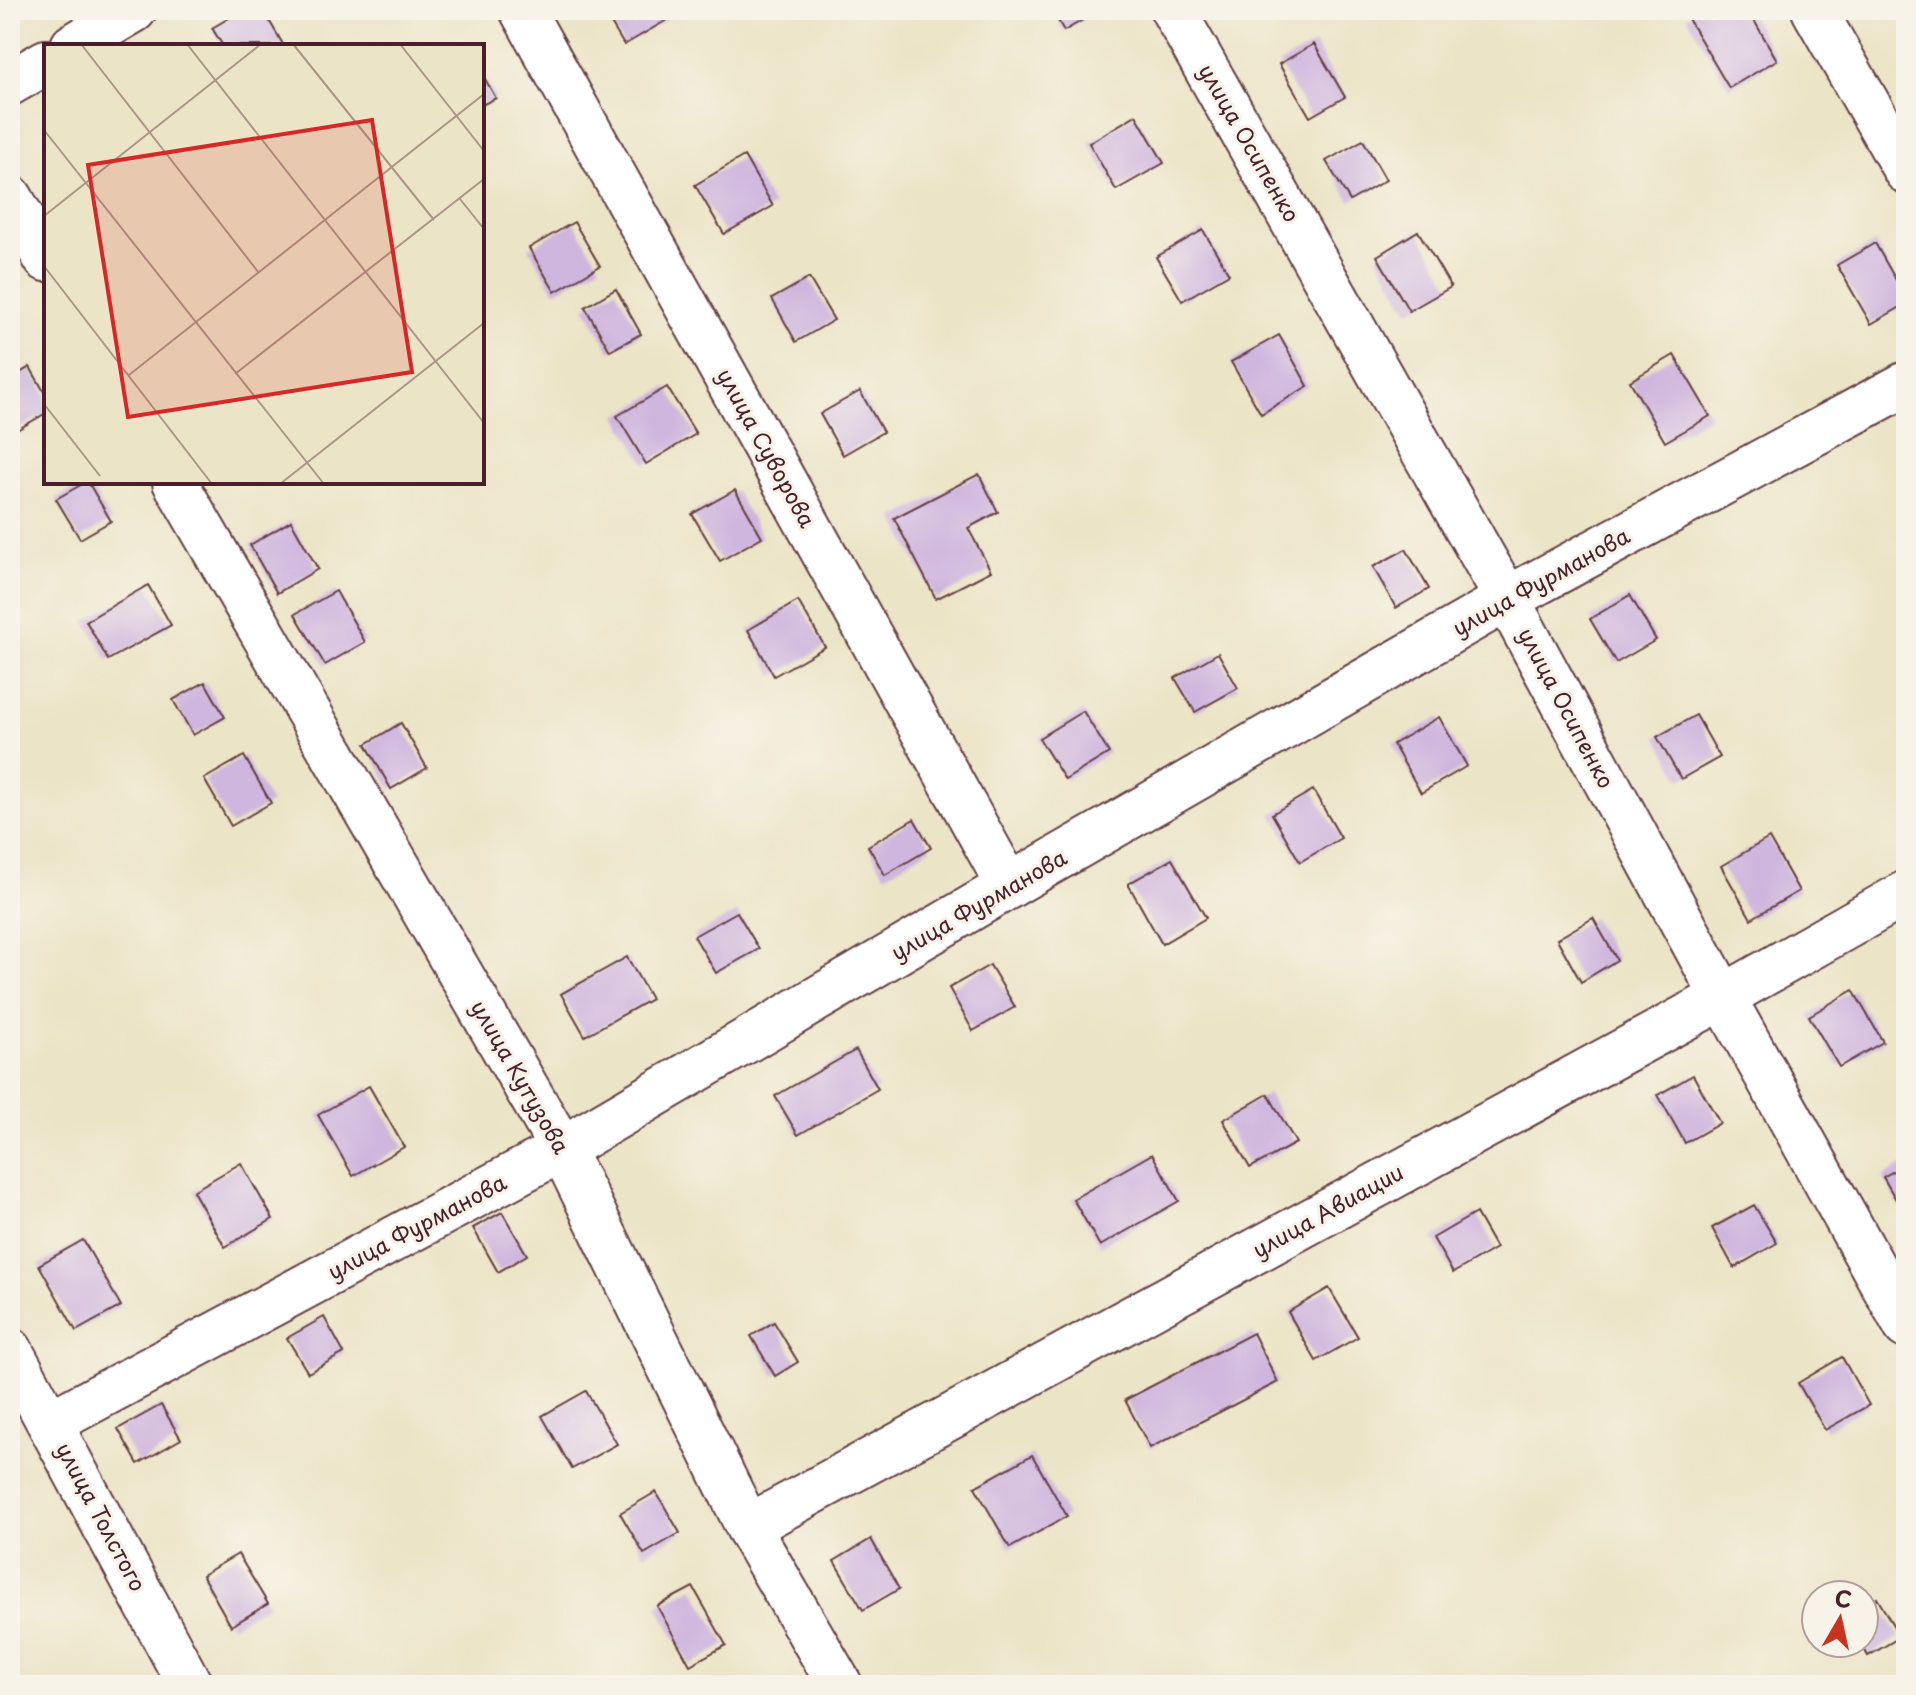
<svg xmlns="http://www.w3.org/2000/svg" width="1916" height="1695" font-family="'Playpen Sans',sans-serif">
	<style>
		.building { fill: #cfb6de }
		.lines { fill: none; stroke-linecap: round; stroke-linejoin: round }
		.minor-casing { stroke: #623d42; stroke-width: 48 }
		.minor { stroke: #fff; stroke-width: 44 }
		.labels { text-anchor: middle; stroke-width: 6; stroke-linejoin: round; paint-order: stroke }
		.street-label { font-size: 22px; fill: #4a1f2b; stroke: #f7f3e8 }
		.inset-road { fill: none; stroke: #ab9588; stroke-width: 2 }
		.view { fill: #d62828; fill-opacity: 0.15; stroke: #d62828; stroke-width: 4 }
		.inset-edge { fill: none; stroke: #4a1f2b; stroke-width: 4 }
	</style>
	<rect width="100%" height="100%" fill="#f7f3e8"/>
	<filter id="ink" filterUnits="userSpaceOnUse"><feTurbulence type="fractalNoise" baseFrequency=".0125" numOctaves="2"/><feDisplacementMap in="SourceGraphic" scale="16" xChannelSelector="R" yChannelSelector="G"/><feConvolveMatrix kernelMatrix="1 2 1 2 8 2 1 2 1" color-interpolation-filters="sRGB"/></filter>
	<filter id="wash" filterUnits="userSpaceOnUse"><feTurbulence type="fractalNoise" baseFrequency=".006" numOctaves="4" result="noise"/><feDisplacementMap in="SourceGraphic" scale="32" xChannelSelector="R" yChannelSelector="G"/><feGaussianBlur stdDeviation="1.8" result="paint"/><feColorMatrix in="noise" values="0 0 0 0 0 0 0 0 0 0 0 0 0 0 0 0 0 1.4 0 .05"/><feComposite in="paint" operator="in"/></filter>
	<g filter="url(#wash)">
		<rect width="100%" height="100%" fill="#ece4c6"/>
		<g id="blocks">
			<g class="building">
				<path d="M243,10H263L284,46H223L212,28Z"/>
				<path d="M603,10H661L667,20L624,45Z"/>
				<path d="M1052,10H1100L1064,31Z"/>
				<path d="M1699,10H1748L1777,60L1729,88L1687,17Z"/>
				<path d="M1314,44L1345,97L1310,117L1279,64Z"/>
				<path d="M482,74L496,98L482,105Z"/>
				<path d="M1136,115L1164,163L1116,190L1089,143Z"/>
				<path d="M1363,140L1386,180L1350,201L1326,161Z"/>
				<path d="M744,156L773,206L724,234L695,185Z"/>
				<path d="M574,222L600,266L555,292L529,248Z"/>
				<path d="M1203,230L1229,274L1182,301L1156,257Z"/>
				<path d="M1418,231L1451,287L1409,311L1377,256Z"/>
				<path d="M1875,243L1906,298V304L1871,324L1837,265Z"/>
				<path d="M809,278L834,320L796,342L772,299Z"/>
				<path d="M616,289L641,334L610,351L585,307Z"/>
				<path d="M1279,335L1308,386L1261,414L1231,362Z"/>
				<path d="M1674,355L1710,416L1665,442L1630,381Z"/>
				<path d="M30,367L46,395V413L10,434V379Z"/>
				<path d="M667,387L696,434L646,464L617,416Z"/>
				<path d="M860,391L883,432L843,455L820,414Z"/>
				<path d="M979,474L998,512L968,528L991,571L936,599L894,518Z"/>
				<path d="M86,482H88L111,521L80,539L56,499Z"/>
				<path d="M735,490L762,537L720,561L692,514Z"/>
				<path d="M291,521L318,569L277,593L250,545Z"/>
				<path d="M1406,549L1429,589L1396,608L1373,567Z"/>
				<path d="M148,585L171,625L108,660L86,621Z"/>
				<path d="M336,591L365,642L325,665L295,614Z"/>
				<path d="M1630,595L1656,640L1616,663L1590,619Z"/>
				<path d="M798,601L825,647L774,676L748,630Z"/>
				<path d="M1218,653L1238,688L1195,712L1175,678Z"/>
				<path d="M205,682L225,717L193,735L173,700Z"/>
				<path d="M1083,711L1109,753L1065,780L1039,738Z"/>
				<path d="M1696,715L1720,757L1681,779L1657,737Z"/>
				<path d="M1439,717L1467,766L1421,793L1393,744Z"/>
				<path d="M401,723L427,768L391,789L366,744Z"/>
				<path d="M244,756L271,803L231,826L204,779Z"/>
				<path d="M1313,790L1341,838L1300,862L1272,814Z"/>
				<path d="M914,819L931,848L885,875L868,846Z"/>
				<path d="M1769,838L1799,891L1751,919L1721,866Z"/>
				<path d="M1172,859L1206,918L1162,944L1128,884Z"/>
				<path d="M737,912L759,949L716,973L694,936Z"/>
				<path d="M1593,918L1617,960L1581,982L1557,939Z"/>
				<path d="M627,957L651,999L585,1036L561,994Z"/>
				<path d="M990,965L1015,1007L973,1031L949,988Z"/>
				<path d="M1853,990L1883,1042L1839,1067L1809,1016Z"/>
				<path d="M856,1050L878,1089L798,1135L775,1096Z"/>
				<path d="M1693,1075L1720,1123L1685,1143L1658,1095Z"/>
				<path d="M369,1086L404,1147L353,1176L318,1115Z"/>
				<path d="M1268,1094L1296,1143L1250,1168L1223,1120Z"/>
				<path d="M1152,1154L1179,1201L1100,1246L1073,1199Z"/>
				<path d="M241,1163L273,1219L225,1247L193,1191Z"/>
				<path d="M1906,1164V1217L1883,1177Z"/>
				<path d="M1754,1205L1777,1243L1734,1268L1712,1228Z"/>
				<path d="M502,1212L527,1255L498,1272L473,1228Z"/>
				<path d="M1476,1213L1496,1248L1453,1273L1433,1238Z"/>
				<path d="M83,1240L121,1306L76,1331L39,1265Z"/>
				<path d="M1329,1288L1358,1337L1316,1361L1288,1312Z"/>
				<path d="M324,1317L344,1353L308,1373L287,1338Z"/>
				<path d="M774,1322L798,1362L775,1376L751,1336Z"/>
				<path d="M1253,1333L1278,1382L1150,1448L1125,1400Z"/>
				<path d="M1842,1357L1869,1405L1825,1430L1798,1383Z"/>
				<path d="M586,1391L617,1444L572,1469L542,1416Z"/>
				<path d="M161,1405L181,1439L138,1464L118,1429Z"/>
				<path d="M1032,1455L1067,1516L1010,1548L975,1487Z"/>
				<path d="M656,1492L680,1533L644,1554L620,1513Z"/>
				<path d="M871,1539L899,1589L863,1610L834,1561Z"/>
				<path d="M238,1554L268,1604L231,1626L202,1575Z"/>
				<path d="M693,1587L726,1645L690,1665L657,1606Z"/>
				<path d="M1877,1598L1900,1637L1868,1656L1861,1643H1864V1606Z"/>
			</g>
		</g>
	</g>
	<g filter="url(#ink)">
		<use href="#blocks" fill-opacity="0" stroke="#623d42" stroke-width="2"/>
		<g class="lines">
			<g class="minor-casing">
				<g id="minor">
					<path d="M522,10L1009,886"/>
					<path d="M1173,10L1507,599L1723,997L1906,1326"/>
					<path d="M1814,10L1906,171"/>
					<path d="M73,46L134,10"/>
					<path d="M10,83L46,62"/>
					<path d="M10,197L46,259"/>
					<path d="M175,482L562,1149L748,1527L840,1685"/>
					<path d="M10,1350L190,1685"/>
					<path d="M50,1423L562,1149L1009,886L1507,599L1906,384"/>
					<path d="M748,1527L1723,997L1906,893"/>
				</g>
			</g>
			<use href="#minor" class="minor"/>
		</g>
	</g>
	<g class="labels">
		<g class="street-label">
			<text transform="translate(1249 143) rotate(60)" y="8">улица Осипенко</text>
			<text transform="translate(766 448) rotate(61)" y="8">улица Суворова</text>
			<text transform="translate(1541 582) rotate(-29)" y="8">улица Фурманова</text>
			<text transform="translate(1566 708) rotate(62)" y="8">улица Осипенко</text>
			<text transform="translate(979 905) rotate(-30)" y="8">улица Фурманова</text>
			<text transform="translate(520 1077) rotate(60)" y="8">улица Кутузова</text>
			<text transform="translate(1328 1211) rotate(-29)" y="8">улица Авиации</text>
			<text transform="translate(417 1227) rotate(-28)" y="8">улица Фурманова</text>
			<text transform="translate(101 1517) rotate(62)" y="8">улица Толстого</text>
		</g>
	</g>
	<g transform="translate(44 44)">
		<rect width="440" height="440" fill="#ece4c6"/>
		<path class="inset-road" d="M37,0L215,229M143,0L440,379M249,0L390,176M356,0L440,107M0,86L280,440M416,155L440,185M0,172L217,0M0,222L168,440M191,330L440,135M85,331L440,50M0,360L56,432M236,440L440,279"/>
		<path class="view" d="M328,76L368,328L84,373L44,121Z"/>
		<rect width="440" height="440" class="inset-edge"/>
	</g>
	<rect width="1916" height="1695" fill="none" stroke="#f7f3e8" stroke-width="40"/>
	<g transform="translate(1840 1619) rotate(9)"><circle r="38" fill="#f7f3e8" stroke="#b29e9c" stroke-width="2"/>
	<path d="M0-6L14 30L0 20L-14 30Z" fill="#c8321e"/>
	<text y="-12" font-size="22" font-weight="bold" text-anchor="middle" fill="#4a1f2b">С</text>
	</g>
</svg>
